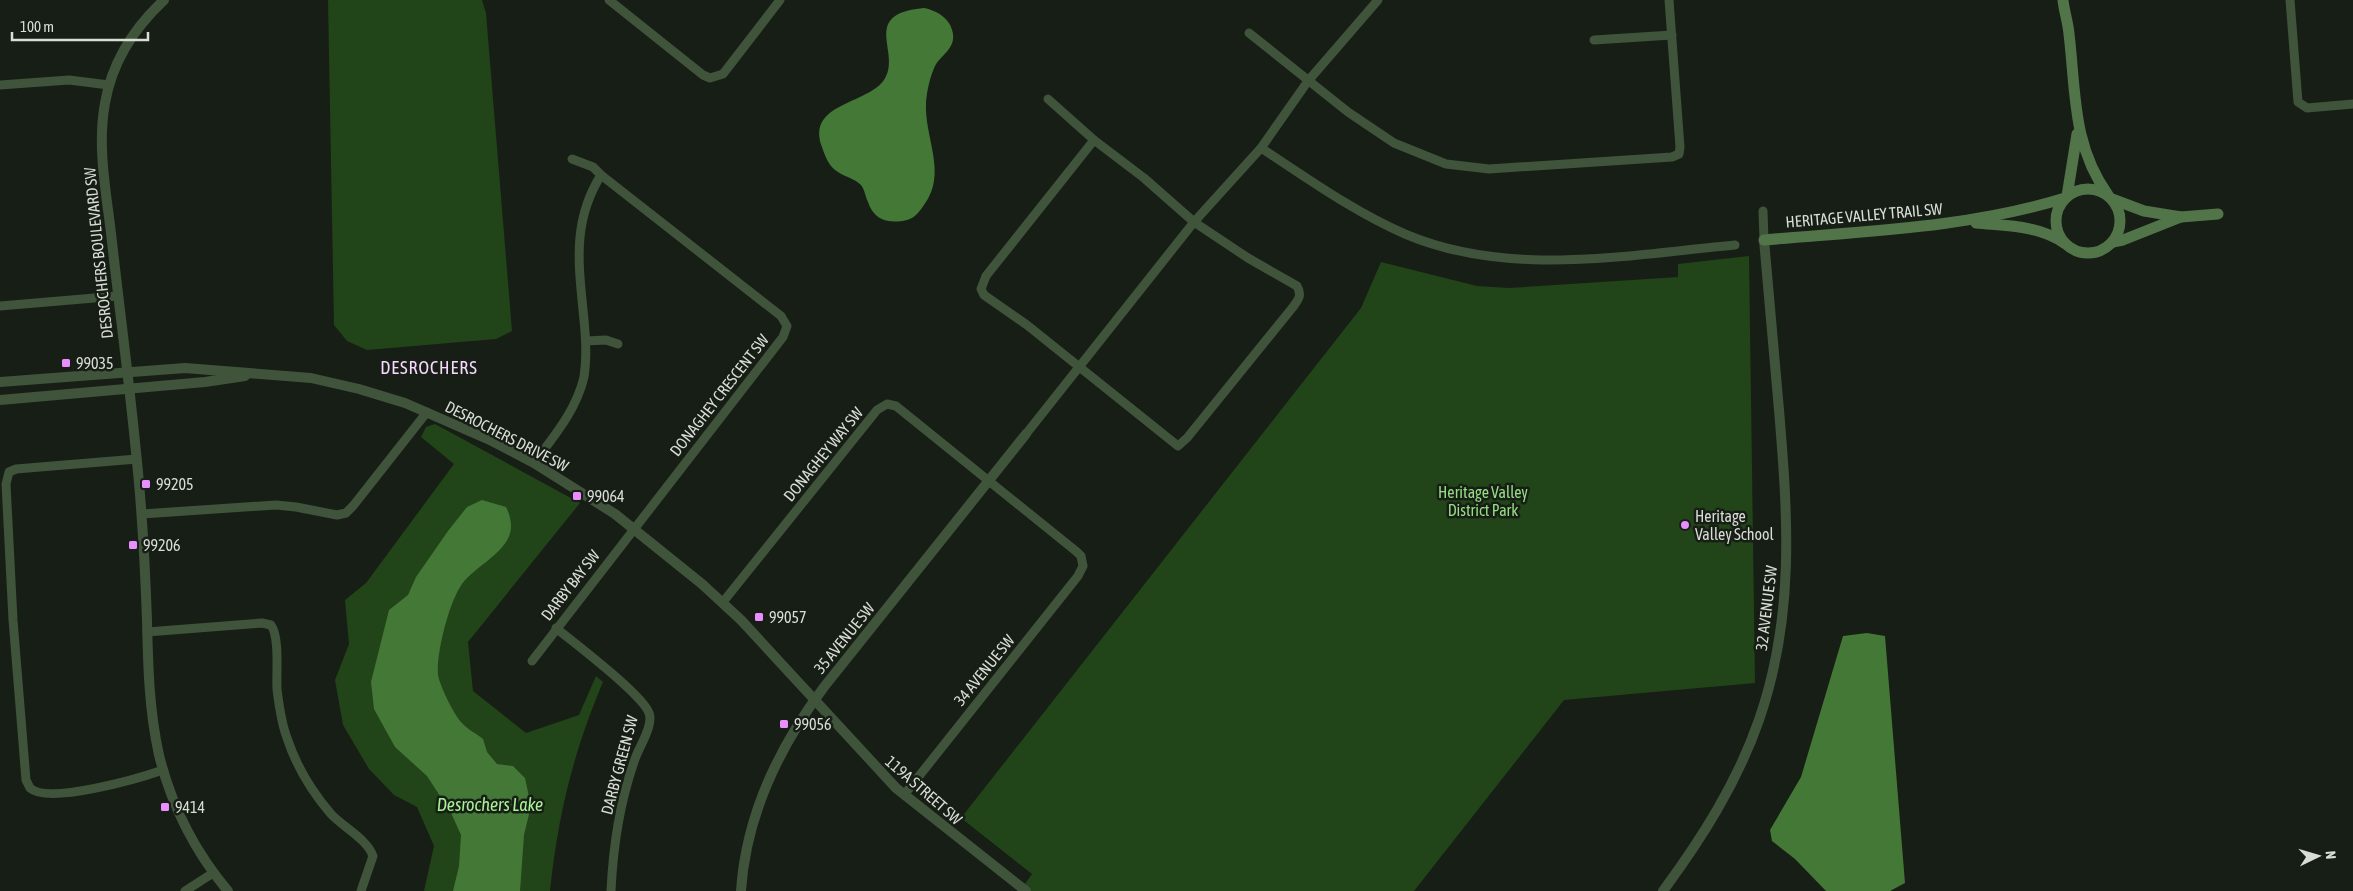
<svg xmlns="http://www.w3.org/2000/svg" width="2353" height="891" font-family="'Asap Condensed',sans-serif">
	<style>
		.green { fill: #224419 }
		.water { fill: #447836 }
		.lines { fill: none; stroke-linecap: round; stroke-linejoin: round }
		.minor { stroke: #3f543a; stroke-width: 9 }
		.tertiary { stroke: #3f543a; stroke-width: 10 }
		.secondary { stroke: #527449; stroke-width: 11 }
		.poi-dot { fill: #e88eff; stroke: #171e15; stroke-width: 2 }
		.labels { text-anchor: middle; stroke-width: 5; stroke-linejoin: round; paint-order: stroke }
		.street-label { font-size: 16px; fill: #d8ddd6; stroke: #171e15 }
		.poi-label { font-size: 16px; fill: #d8ddd6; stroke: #171e15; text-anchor: start }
		.park-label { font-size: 16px; fill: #96de84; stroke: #171e15 }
		.neighbourhood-label { font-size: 18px; letter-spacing: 1px; fill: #f7d8fe; stroke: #171e15 }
		.water-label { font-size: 18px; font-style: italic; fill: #a8f196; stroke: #171e15 }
	</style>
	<rect width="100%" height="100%" fill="#171e15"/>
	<g class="green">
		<path d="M328,0H482L486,13L512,331L496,339L367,350L347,341L334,325Z"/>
		<path d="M1749,256L1755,683L1564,700L1414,891H1020L1032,874L961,818L1361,308L1381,262L1477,286L1509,288L1678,277V264Z"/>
		<path d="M435,424L580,503L468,642L473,691L526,733L579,715L596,676L603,682C573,753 558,815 550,891H424L434,846L417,807L394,795L369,769L343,725L335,680L349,644L345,600L366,583L454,464L421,437L426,427Z"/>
	</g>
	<g class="water">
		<path d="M924,8C938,11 951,19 953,34C955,49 941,55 935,66C930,77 927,90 926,102C924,138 948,173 924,205C920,211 915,218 907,220C890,224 874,221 868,202C865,196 865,190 861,185C854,178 845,177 838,172C829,167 825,156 822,147C806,103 866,105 884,80C903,53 858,14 924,8Z"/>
		<path d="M482,500L506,507C526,547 481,559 462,584C449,602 436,654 438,675C440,686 454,715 462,723C467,729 477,734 483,739L487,752L497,764L513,766L525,778L531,806L524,835L520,891H453L459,866L461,835L451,813L427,776L395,747L374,709L371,682L389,610L408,595L416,577L448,531L467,507Z"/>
		<path d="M1867,633L1885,636L1905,883L1890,891H1826L1795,859L1772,841L1770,830L1801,777L1843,636Z"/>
	</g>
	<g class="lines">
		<g class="minor">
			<path d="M609,0L703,75L710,78L723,74L780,0"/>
			<path d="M2290,0L2298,102L2307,108L2353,104"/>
			<path d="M1249,33L1348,112L1394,143L1446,164L1489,169L1672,157L1679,154L1680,147L1669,0"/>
			<path d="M1594,40L1672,35"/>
			<path d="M0,85L69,80L109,85"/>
			<path d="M1048,99L1094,140"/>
			<path d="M1094,140L1144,178L1194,222L1248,258L1297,286C1302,295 1299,299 1293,307L1187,438L1178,446L1027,325L984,295L981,289L986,276Z"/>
			<path d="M1261,148C1307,178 1354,212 1405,234C1508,278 1627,255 1735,245"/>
			<path d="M572,159L593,167L601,175"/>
			<path d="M1763,211L1764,240"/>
			<path d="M0,306L118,296"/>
			<path d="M586,341L606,340L618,344"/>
			<path d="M1026,434L1194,222L1261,148L1308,81L1378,0"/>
			<path d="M137,459L16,469L9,472L6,484L13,620L26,780L30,788C48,805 140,778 163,770"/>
			<path d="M142,514L276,505L296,507L337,515L346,513L353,506L427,412"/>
			<path d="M723,602L877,410L887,404L896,406L1077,552L1081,556L1083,566L1078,576L904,795"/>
			<path d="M556,628C574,643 642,694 649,713C654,725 639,747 635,759C620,801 613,847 611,891"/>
			<path d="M147,632L262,623L271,625C280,638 276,673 277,689C279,706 281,722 287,738C296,765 312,792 331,814C343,827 367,839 373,856L361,891"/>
			<path d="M532,661L783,337L787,326L781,316L601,175C571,223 579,267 584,320C586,339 587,358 584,377C576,411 554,436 534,463"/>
			<path d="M185,891L213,873"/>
		</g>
		<g class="tertiary">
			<path d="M164,0C134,28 112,62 105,103C97,146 106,191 111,233C119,306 129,379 136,452C142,508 145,564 147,620C148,665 149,710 159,755C171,804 195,852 228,891"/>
			<path d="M0,382L185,368L311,378L359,389L405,403L492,441L534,463L615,514L702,584L741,620L896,788L1026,891"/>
			<path d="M0,400L205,382L245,376"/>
			<path d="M741,891C746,815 779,747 824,687L1026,434"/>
			<path d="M1663,891C1702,838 1737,783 1759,720C1795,616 1788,518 1779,410C1774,353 1769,297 1764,240"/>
		</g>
		<g class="secondary">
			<path d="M2063,0C2064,11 2068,22 2069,34C2076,92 2072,145 2108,195"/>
			<circle cx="2088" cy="221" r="32"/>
			<path d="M2067,196L2077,134"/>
			<path d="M2112,199L2144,211L2181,217L2123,240L2113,242"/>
			<path d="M2181,217L2218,214"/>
			<path d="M1976,223C2006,226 2038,225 2064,243"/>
			<path d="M1764,240C1865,231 1968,228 2065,198"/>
		</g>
	</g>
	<g class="poi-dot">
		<rect x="61" y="358" width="10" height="10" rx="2.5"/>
		<rect x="141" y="479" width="10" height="10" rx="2.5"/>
		<rect x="572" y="491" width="10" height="10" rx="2.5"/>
		<circle cx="1685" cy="525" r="5"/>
		<rect x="128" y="540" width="10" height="10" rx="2.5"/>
		<rect x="754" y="612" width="10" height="10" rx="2.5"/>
		<rect x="779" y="719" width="10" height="10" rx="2.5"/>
		<rect x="160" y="802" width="10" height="10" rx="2.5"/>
	</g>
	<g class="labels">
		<g class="street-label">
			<text transform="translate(1864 215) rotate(-5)" y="6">HERITAGE VALLEY TRAIL SW</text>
			<text transform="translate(98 253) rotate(-96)" y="6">DESROCHERS BOULEVARD SW</text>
			<text transform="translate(719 395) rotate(-52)" y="6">DONAGHEY CRESCENT SW</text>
			<text transform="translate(507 436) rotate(27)" y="6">DESROCHERS DRIVE SW</text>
			<text transform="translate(823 454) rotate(-51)" y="6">DONAGHEY WAY SW</text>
			<text transform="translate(570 585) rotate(-52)" y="6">DARBY BAY SW</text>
			<text transform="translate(1766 608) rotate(-83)" y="6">32 AVENUE SW</text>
			<text transform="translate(844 638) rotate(-51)" y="6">35 AVENUE SW</text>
			<text transform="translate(984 670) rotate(-51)" y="6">34 AVENUE SW</text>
			<text transform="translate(619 765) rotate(-75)" y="6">DARBY GREEN SW</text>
			<text transform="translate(924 790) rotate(41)" y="6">119A STREET SW</text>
		</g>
		<g class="poi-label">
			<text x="76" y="369">99035</text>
			<text x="156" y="490">99205</text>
			<text x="587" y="502">99064</text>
			<text x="1695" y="522">Heritage<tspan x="1695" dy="18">Valley School</tspan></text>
			<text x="143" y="551">99206</text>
			<text x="769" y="623">99057</text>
			<text x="794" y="730">99056</text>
			<text x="175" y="813">9414</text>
		</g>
		<g class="park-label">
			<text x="1483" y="498">Heritage Valley<tspan x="1483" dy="18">District Park</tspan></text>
		</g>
		<g class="neighbourhood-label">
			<text x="429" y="374">DESROCHERS</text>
		</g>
		<g class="water-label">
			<text x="490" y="811">Desrochers Lake</text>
		</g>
	</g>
	<g transform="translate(2318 856) rotate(85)" stroke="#171e15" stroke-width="4" paint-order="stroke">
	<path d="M0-4L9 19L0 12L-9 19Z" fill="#d8ddd6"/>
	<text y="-8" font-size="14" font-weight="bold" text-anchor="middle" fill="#d8ddd6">N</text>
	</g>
	<path d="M12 32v8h136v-8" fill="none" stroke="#d8ddd6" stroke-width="2.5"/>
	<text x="20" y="32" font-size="15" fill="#d8ddd6" stroke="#171e15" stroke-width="4" paint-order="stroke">100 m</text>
</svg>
